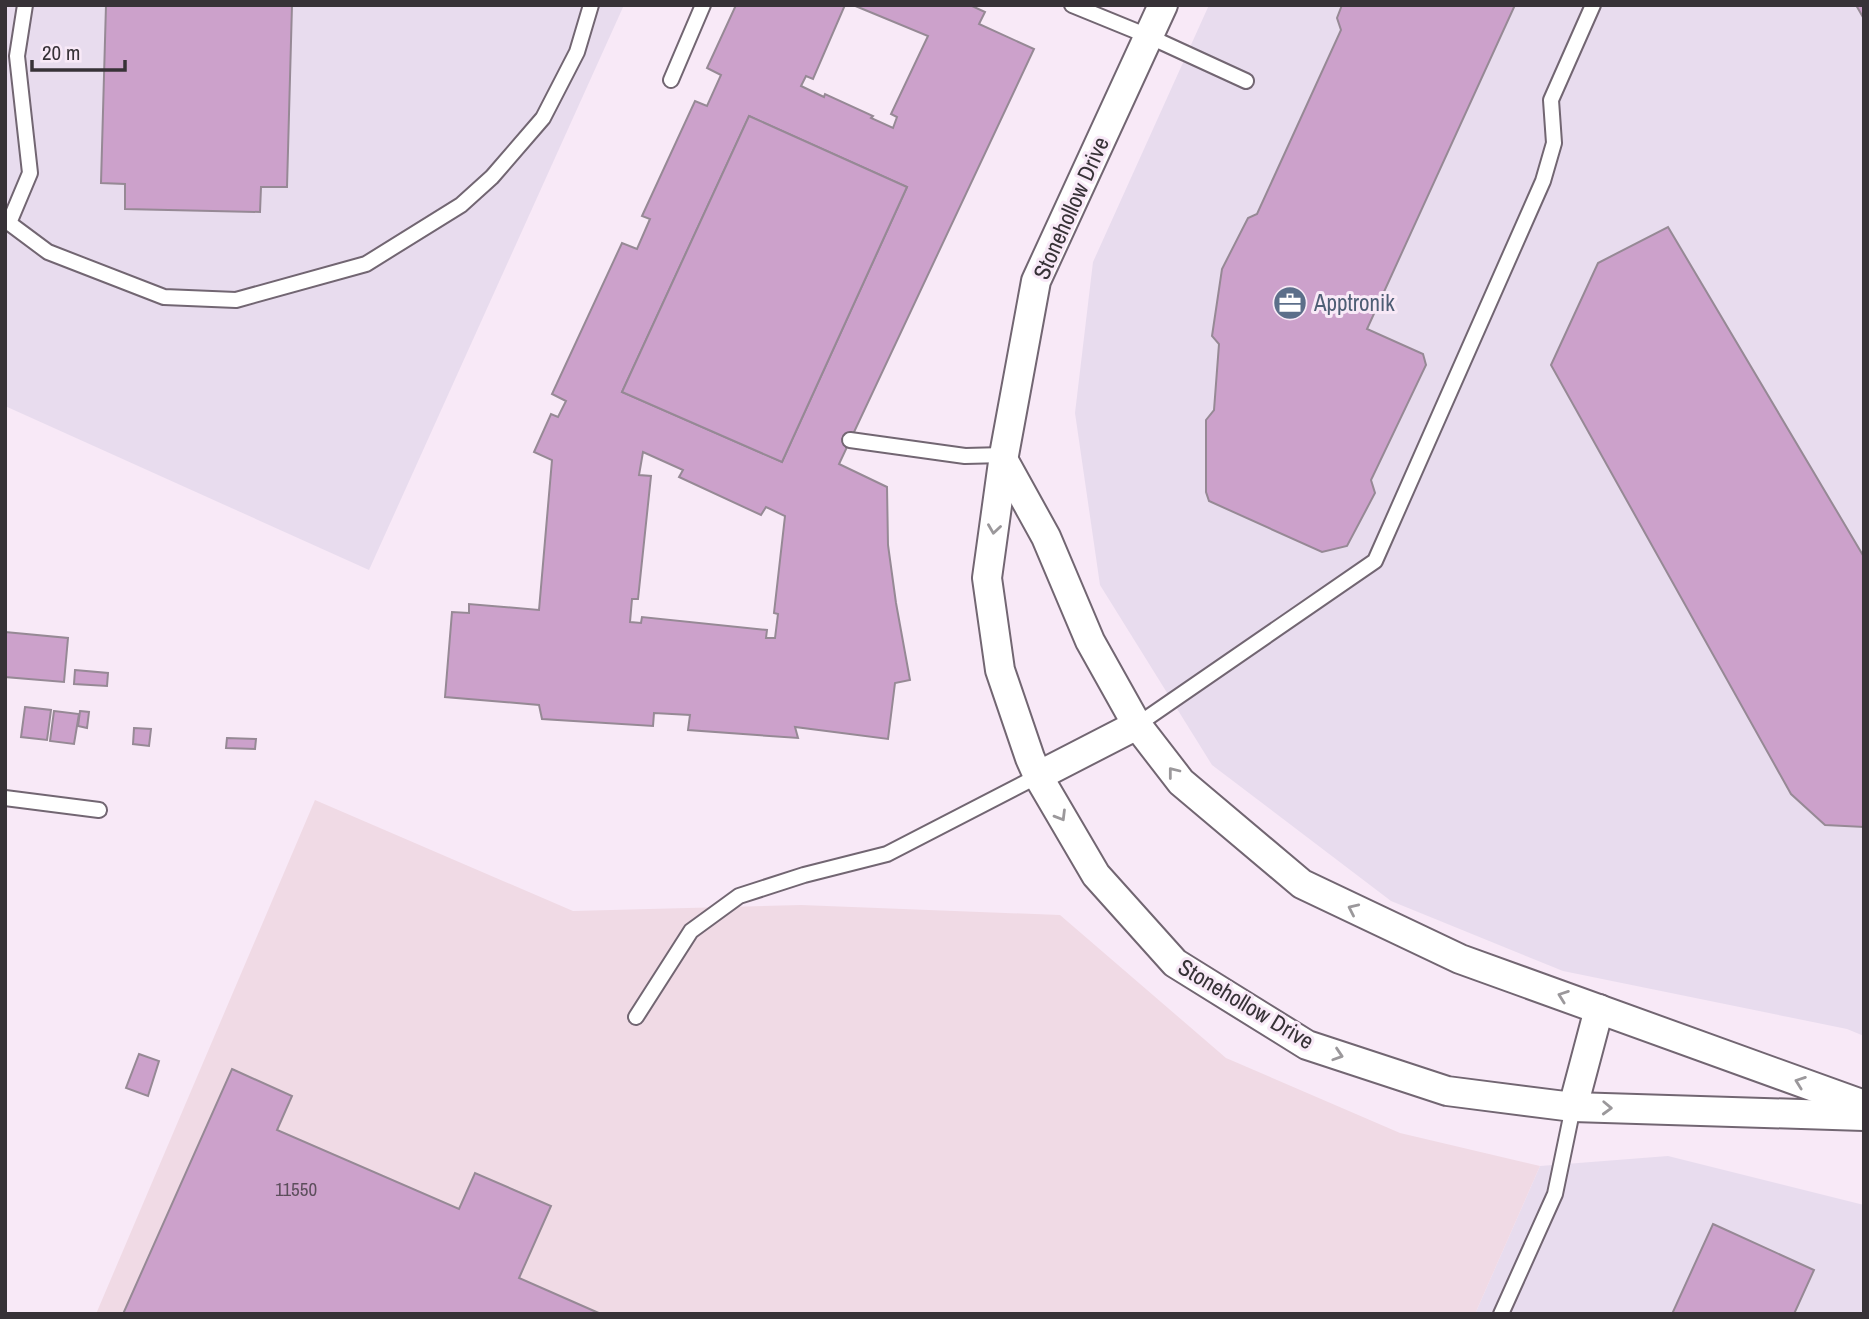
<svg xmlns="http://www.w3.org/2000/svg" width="1869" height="1319" font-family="'Archivo Narrow',sans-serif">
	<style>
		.commercial { fill: #e8dcee }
		.industrial { fill: #f0dae5 }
		.building { fill: #cca1cb; stroke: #968995; stroke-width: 2; fill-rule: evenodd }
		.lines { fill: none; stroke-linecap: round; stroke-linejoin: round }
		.lane-casing { stroke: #726672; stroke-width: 18 }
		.street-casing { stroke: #726672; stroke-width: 32 }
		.lane { stroke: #fff; stroke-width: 14 }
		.street { stroke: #fff; stroke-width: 28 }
		.oneway { stroke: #9b989b }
		.labels { text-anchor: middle; stroke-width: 6; stroke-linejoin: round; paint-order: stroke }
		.number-label { font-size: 19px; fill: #5c4e5c }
		.street-label { font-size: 23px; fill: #373237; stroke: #f8e9f7 }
		.service-label { font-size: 23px; fill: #4e5e75; stroke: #f8e9f7; text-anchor: start }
	</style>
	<rect width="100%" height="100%" fill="#f8e9f7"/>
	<g class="commercial">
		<path d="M5,5H624L369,570L5,406Z"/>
		<path d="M1209,5H1864V1036L1847,1029L1563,971L1391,901L1212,765L1100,585L1075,413L1093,262Z"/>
		<path d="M1668,1156L1864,1205V1314H1475L1540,1166Z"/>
	</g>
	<path class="industrial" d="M315,800L573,911L801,905L1060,915L1226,1058L1400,1133L1540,1166L1475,1314H96Z"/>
	<g class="building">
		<path d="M106,5H292L287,187H261L260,212L125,209V184L101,183Z"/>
		<path d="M736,5H845L813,79L806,76L801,86L824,97L825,94L873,116L871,118L893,128L897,117L891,114L928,36L853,5H970L985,12L979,24L1034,49L839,464L887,487L888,545L896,603L910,680L895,683L888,739L795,727L798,738L688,730L690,715L654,713L653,726L542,719L539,705L445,697L452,612L469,613V604L539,610L552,460L534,452L551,414L558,417L566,401L552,394L622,243L637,249L650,219L642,216L695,101L707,106L721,75L707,68ZM749,116L907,187L782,462L622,392ZM643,452L683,470L679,477L761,515L766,507L785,516L774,613L778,614L775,638H766L767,630L642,617L641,623L630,622L632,599H638L651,476L639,475Z"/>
		<path d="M1342,5H1515L1367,329L1423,354L1426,365L1371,480L1375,493L1347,546L1322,552L1209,501L1206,492V420L1214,410L1219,344L1212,336L1222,269L1248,218L1257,214L1341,30L1337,18Z"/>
		<path d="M1856,5H1864V19Z"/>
		<path d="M749,116L907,187L782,462L622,392Z"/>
		<path d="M1668,227L1864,557V827L1825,825L1791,794L1551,365L1598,263Z"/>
		<path d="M5,632L68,638L64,682L5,677Z"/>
		<path d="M75,670L108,673L107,686L74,684Z"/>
		<path d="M25,707L51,710L47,740L21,737Z"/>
		<path d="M54,711L79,714L74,744L50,741Z"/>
		<path d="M80,711L89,712L87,728L78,726Z"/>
		<path d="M134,728L151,729L149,746L133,744Z"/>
		<path d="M227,738L256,739L255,749L226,748Z"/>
		<path d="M139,1054L159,1061L148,1096L126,1088Z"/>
		<path d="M232,1069L292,1096L277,1130L459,1209L475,1173L551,1206L519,1278L601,1314H123Z"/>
		<path d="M1713,1224L1814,1270L1794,1314H1672Z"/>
	</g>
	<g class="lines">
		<g class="lane-casing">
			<g id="lane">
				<path d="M1072,5L1148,36L1246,81"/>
				<path d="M671,80L703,5"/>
				<path d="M5,220L48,252L164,297L236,300L366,264L461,205L492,177L543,118L577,52L591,5"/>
				<path d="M9,223L30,173L17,56L25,5"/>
				<path d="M850,440L965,456L1004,455"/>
				<path d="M1137,725L1375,561L1543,181L1554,143L1551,100L1593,5"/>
				<path d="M5,798L99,810"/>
				<path d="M636,1017L691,931L739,896L804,875L887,854L1038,776"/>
				<path d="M1501,1314L1555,1194L1573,1107"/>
			</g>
		</g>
		<g class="street-casing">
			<g id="street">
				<path d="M1163,5L1036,281L1004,455L987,578L1000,670L1030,758L1038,776L1096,875L1175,963L1307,1045L1447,1091L1573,1107L1864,1116"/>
				<path d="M1004,461L1046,537L1090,641L1137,725L1181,782L1302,884L1460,959L1864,1105"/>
				<path d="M1038,776L1137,725"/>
				<path d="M1573,1107L1599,1009"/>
			</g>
		</g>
		<use href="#lane" class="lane"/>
		<use href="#street" class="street"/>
	</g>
	<defs><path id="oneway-chevron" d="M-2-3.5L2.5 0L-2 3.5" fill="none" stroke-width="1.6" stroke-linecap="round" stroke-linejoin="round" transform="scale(1.75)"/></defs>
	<g class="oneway">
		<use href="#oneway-chevron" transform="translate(994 529) rotate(98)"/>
		<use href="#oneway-chevron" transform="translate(1173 772) rotate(-128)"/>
		<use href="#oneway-chevron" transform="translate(1061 816) rotate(59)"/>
		<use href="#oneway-chevron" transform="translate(1353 909) rotate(-155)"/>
		<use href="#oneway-chevron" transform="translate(1563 996) rotate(-160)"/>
		<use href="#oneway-chevron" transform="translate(1338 1055) rotate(18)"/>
		<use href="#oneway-chevron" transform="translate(1800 1082) rotate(-160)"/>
		<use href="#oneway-chevron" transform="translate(1607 1108) rotate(2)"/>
	</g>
	<defs>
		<g id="office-disc" transform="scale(1.75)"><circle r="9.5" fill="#5c6f8a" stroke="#f8e9f7"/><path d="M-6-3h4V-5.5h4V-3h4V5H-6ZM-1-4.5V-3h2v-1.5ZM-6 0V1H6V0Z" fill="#fff"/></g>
	</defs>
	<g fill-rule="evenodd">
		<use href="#office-disc" x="1290" y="303"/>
	</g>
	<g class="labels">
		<g class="number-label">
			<text x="296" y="1196">11550</text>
		</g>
		<g class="street-label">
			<text transform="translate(1071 208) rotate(-66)" y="8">Stonehollow Drive</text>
			<text transform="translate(1246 1004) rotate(31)" y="8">Stonehollow Drive</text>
		</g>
		<g class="service-label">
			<text x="1314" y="311">Apptronik</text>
		</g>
	</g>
	<rect width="1869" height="1319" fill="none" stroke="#373237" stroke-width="14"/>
	<path d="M32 60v10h93v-10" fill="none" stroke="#373237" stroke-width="3.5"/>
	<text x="42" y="60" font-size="21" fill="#373237" stroke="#f8e9f7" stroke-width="5" paint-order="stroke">20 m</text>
</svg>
